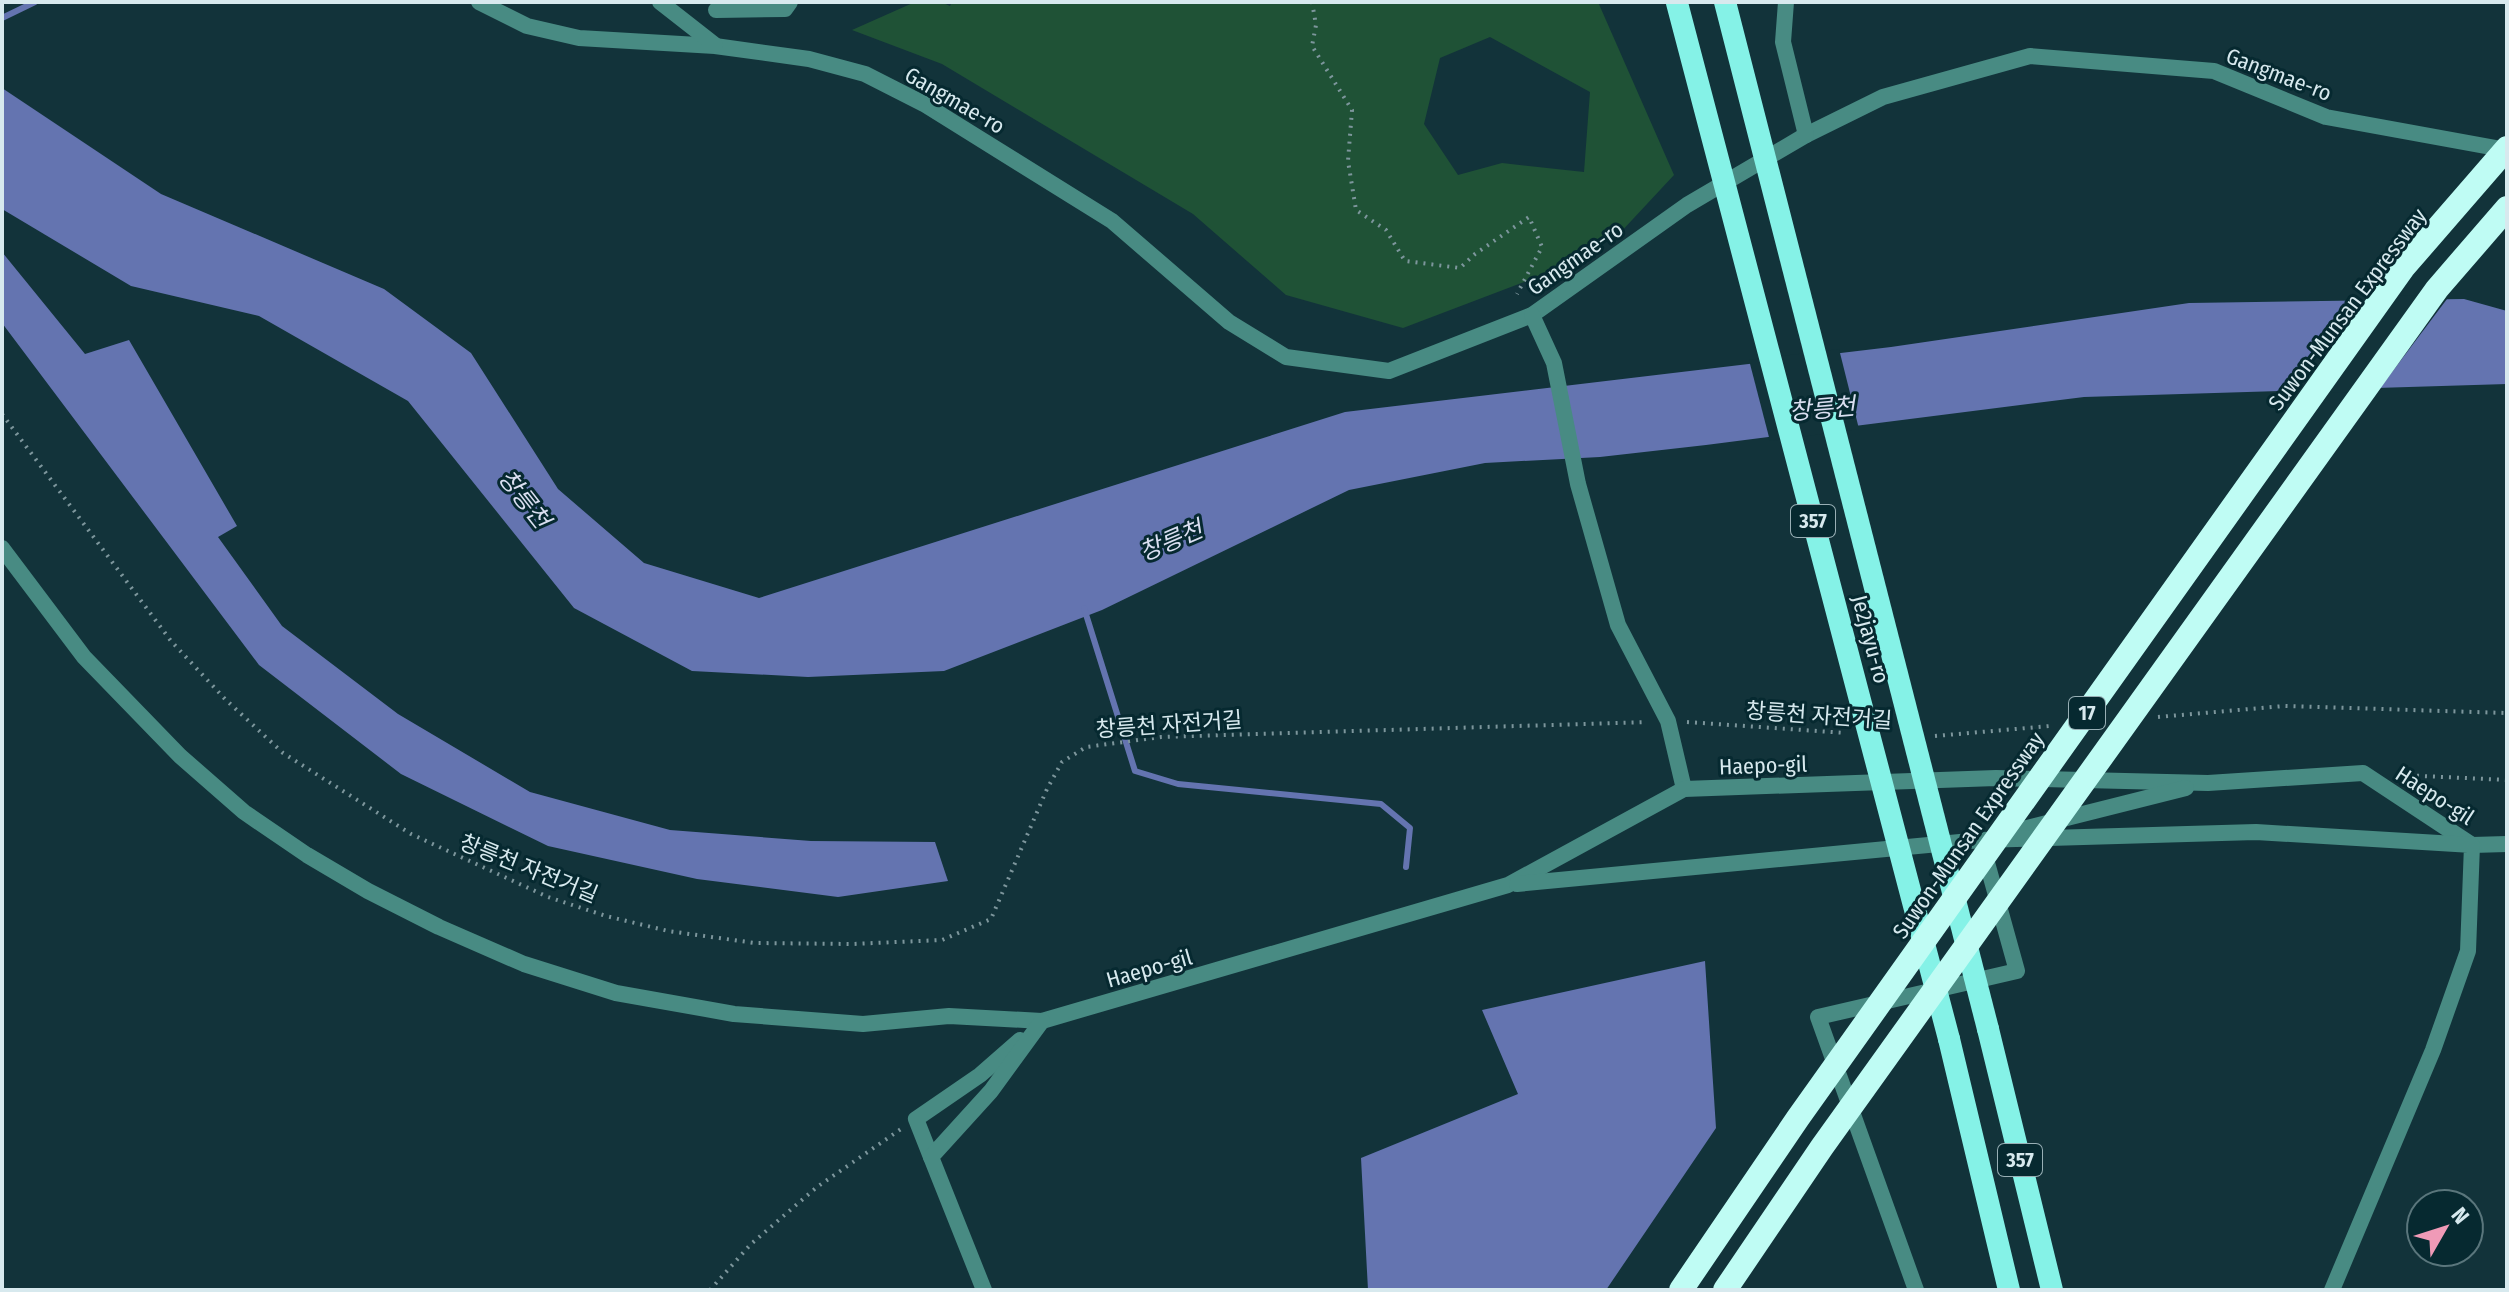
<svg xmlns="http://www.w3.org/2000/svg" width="2509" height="1292" font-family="'Fira Sans Condensed','Noto Sans KR',sans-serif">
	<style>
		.green { fill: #1f5236; fill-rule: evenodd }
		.water { fill: #6474b0 }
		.pier { fill: #12333a }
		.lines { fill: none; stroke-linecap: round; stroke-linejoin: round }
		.stream { stroke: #6474b0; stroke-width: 6 }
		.path { stroke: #7d969c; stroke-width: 4; stroke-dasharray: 2 6; stroke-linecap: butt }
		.minor { stroke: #488b83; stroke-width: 16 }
		.trunk { stroke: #85f2e7; stroke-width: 22 }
		.trunk-bridge { stroke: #85f2e7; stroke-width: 22 }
		.motorway-bridge { stroke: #bffcf4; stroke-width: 24 }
		.labels { text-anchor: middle; stroke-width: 6; stroke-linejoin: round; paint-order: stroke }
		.shield { fill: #062930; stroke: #98afb5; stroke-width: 2 }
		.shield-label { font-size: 20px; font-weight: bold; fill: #d7e9ee }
		.street-label { font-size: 22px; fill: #d7e9ee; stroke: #062930 }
		.water-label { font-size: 24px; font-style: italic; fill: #dadff1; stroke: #062930 }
	</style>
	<rect width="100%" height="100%" fill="#12333a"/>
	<path class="green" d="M915,2H941L950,6L952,2H1598L1674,175L1619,234L1545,274L1403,328L1286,295L1193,214L942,64L852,30ZM1490,37L1590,92L1584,172L1502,163L1458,175L1424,124L1440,58Z"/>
	<g class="water">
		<path d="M2,88L161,194L384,289L471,353L558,489L644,563L759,598L1345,412L1891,347L2189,303L2464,299L2507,311V384L2084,397L1706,445L1600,457L1485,463L1349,490L1102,610L944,671L808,677L692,671L574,608L408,401L259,316L131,286L2,209Z"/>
		<path d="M2,252L85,354L129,340L237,526L218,537L282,626L398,714L530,792L670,830L811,841L935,842L948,881L838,897L697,879L548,846L401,774L259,665L2,323Z"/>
		<path d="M1705,961L1716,1128L1606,1290H1368L1361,1158L1518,1094L1482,1010Z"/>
	</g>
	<g class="pier">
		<path d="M2450,295L2377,392L2285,394L2358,296Z"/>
		<path d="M1839,349L1859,429L1770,441L1749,360Z"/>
	</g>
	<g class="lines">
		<g class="stream">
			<path d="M2,18L35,2"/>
			<path d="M1084,608L1135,771L1178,784L1381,804L1410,828L1406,867"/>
		</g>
		<g class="path">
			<path d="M1312,2L1316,25L1312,46L1352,110L1348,161L1356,210L1386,230L1405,261L1460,268L1475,254L1529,217L1542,247L1517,294"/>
			<path d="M2,414L171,641L225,699L283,753L411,834L548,897L606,916L668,931L755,943L852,944L942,940L991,919L1047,789L1062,762L1086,747L1161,737L1647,722"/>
			<path d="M2158,717L2284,706L2507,713"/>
			<path d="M1687,722L1846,733"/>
			<path d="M1935,736L2050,726"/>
			<path d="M2401,775L2507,780"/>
			<path d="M710,1290L751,1244L817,1187L901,1129"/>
		</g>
		<g class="minor">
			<path d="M479,2L527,26L579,38L715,46L809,59L865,74L924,104L1112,221L1229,322L1286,357L1389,371L1532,315L1687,205L1806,135L1883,97L2030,56L2214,71L2326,117L2507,150"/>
			<path d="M660,2L715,45"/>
			<path d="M1786,2L1783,42L1806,135"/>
			<path d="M716,10L785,9L790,2"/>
			<path d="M1532,315L1554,363L1578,484L1618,625L1668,721L1684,789"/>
			<path d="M2,548L84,657L180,756L244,812L307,855L368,891L439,927L524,964L616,993L734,1014L863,1024L949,1016L1042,1021L1508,885L1684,789L1996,778L2208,783L2363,773L2472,845L2507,844"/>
			<path d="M2011,832L2186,788"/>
			<path d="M1517,884L1981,840L2256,832L2472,845L2468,951L2433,1050L2332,1290"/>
			<path d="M931,1157L916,1119L980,1075L1020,1040"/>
			<path d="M984,1290L931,1157L991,1091L1042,1021"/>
			<path d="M1916,1290L1818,1017L2017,971L1984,852"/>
		</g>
		<g class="trunk">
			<path d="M1988,1029L2052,1290"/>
			<path d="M1949,1039L2009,1290"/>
		</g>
		<g class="trunk-bridge">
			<path d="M1725,2L1988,1029"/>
			<path d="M1677,3L1949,1039"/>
		</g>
		<g class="motorway-bridge">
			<path d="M1681,1290L1798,1118L2403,268L2507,148"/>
			<path d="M1725,1290L1822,1147L2437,289L2507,208"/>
		</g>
	</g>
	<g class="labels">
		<g class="shield">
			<rect x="1791" y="505" width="44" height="32" rx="6"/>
			<rect x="2069" y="697" width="36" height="32" rx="6"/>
			<rect x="1998" y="1144" width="44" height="32" rx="6"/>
		</g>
		<g class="shield-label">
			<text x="1813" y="528">357</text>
			<text x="2087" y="720">17</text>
			<text x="2020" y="1167">357</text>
		</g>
		<g class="street-label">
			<text transform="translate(2279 74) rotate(21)" y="8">Gangmae-ro</text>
			<text transform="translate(955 100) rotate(30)" y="8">Gangmae-ro</text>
			<text transform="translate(1575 258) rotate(-35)" y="8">Gangmae-ro</text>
			<text transform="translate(2347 309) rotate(-53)" y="8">Suwon-Munsan Expressway</text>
			<text transform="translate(1871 639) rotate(75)" y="8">Je2jayu-ro</text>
			<text transform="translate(1819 715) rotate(4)" y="8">창릉천 자전거길</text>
			<text transform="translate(1169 724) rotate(-4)" y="8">창릉천 자전거길</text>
			<text transform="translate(1763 765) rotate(-2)" y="8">Haepo-gil</text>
			<text transform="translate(2435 795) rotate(33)" y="8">Haepo-gil</text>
			<text transform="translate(1968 835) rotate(-55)" y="8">Suwon-Munsan Expressway</text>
			<text transform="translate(529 868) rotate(22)" y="8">창릉천 자전거길</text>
			<text transform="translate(1149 968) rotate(-16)" y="8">Haepo-gil</text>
		</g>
		<g class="water-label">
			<text transform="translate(1822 409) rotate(-5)" y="8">창릉천</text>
			<text transform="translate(524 499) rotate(52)" y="8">창릉천</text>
			<text transform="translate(1171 541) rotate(-23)" y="8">창릉천</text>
		</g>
	</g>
	<rect width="2509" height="1292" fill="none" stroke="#d7e9ee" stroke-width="8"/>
	<g transform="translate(2445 1228) rotate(51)"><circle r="38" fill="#062930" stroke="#5a767c" stroke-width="2"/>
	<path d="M0-6L14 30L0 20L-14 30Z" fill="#f09ab7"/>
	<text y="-12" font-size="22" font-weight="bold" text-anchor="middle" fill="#d7e9ee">N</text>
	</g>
</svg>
